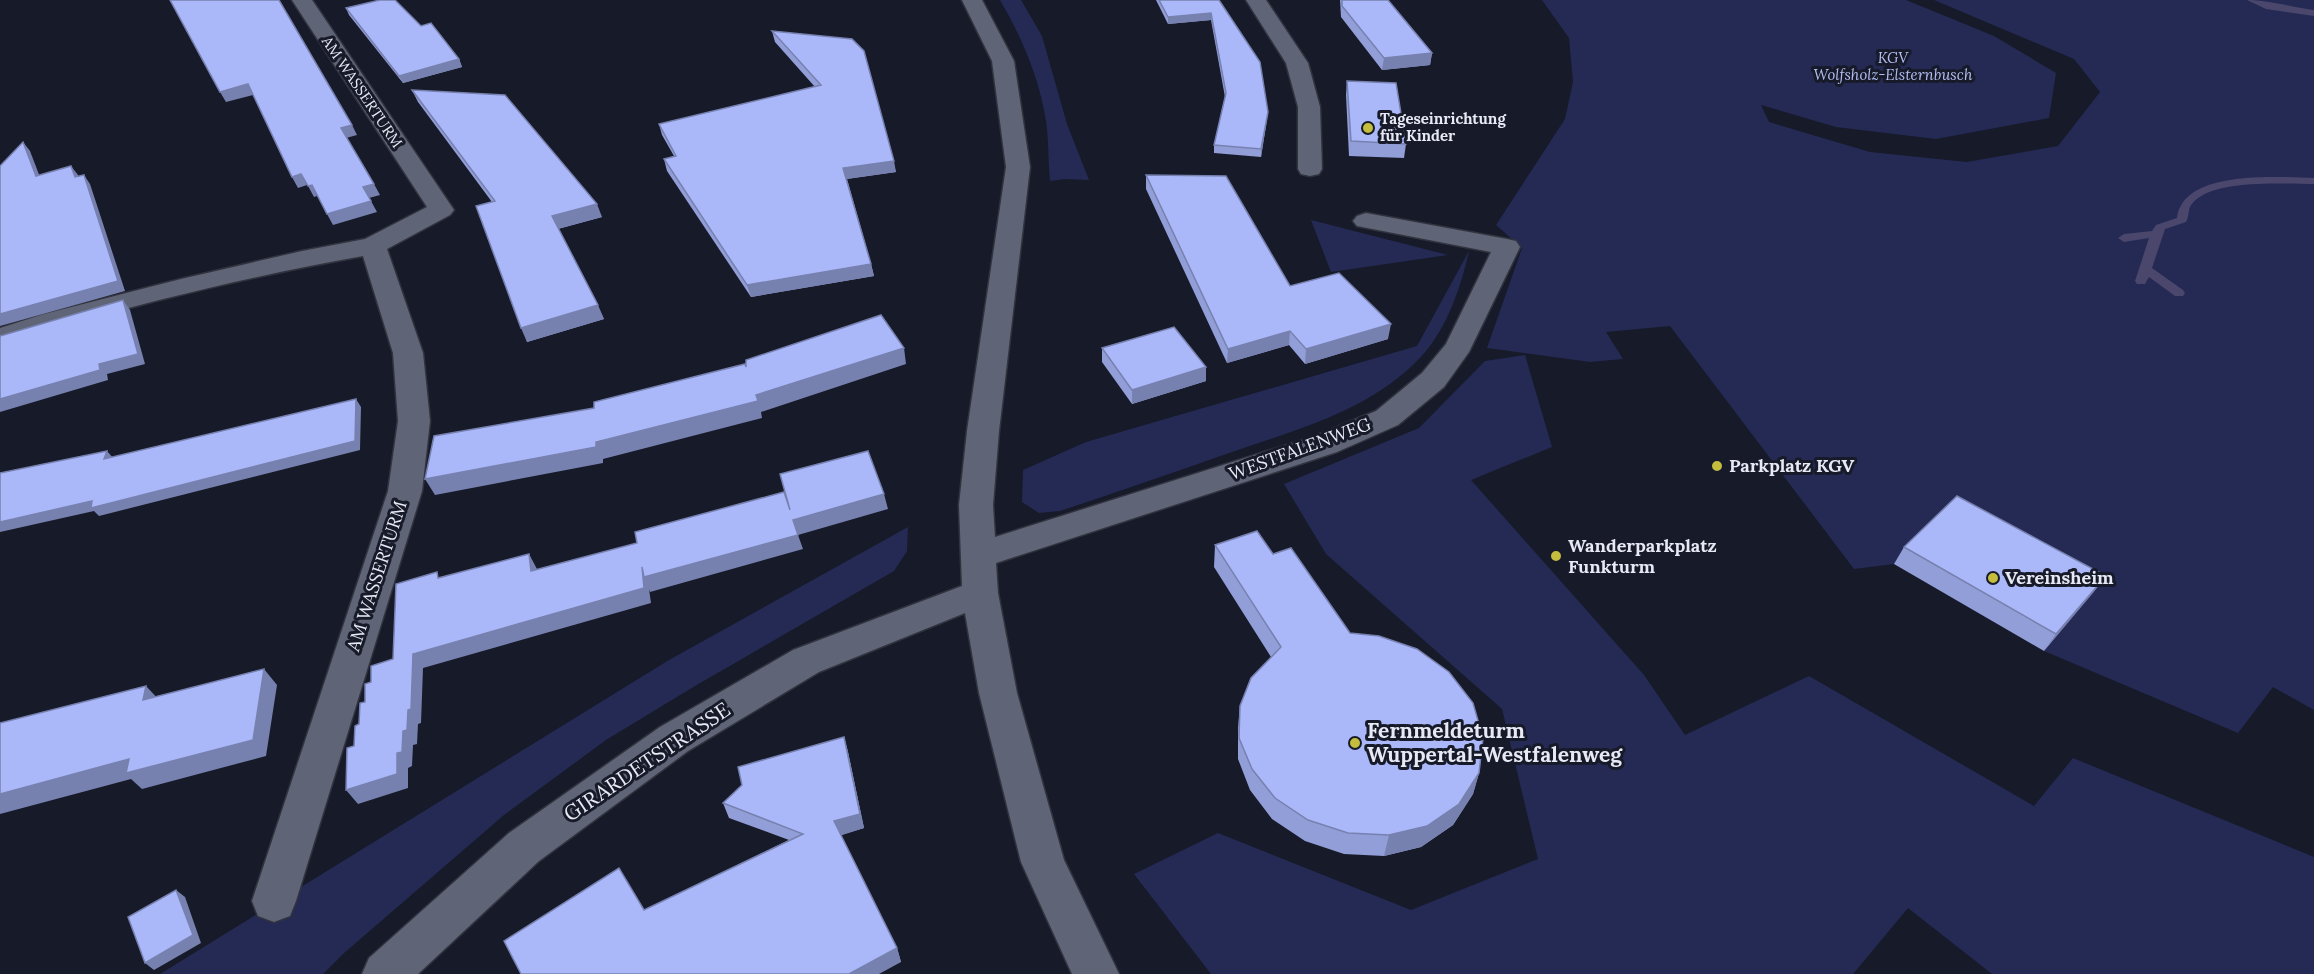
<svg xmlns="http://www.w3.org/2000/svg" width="2314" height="974" font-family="Lora,serif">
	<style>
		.green { fill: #242a54 }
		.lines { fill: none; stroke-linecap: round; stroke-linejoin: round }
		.stream { fill: #4a466c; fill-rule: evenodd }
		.minor-casing { stroke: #31333f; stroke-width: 3 }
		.minor { fill: #5f6476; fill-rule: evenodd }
		.wall { fill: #929ed7 }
		.shaded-wall { fill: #7781af }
		.building { fill: #aab8fa; stroke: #7781af; stroke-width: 1.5 }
		.poi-dot { fill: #c4bd3e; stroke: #171a29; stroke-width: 2 }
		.labels { text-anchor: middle; stroke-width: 6; stroke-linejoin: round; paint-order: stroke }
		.far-park-label { font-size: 15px; font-style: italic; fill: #b3bef2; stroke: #171a29 }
		.far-street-label { font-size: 15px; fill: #e7eaf5; stroke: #171a29 }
		.far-poi-label { font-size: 15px; font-weight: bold; fill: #e7eaf5; stroke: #171a29; text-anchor: start }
		.street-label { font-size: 18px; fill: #e7eaf5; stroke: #171a29 }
		.poi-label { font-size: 18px; font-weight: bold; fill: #e7eaf5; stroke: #171a29; text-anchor: start }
		.near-poi-label { font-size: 21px; font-weight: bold; fill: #e7eaf5; stroke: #171a29; text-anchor: start }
		.near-street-label { font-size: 21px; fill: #e7eaf5; stroke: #171a29 }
	</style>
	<rect width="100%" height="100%" fill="#171a29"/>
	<g class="green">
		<path d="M1000,0H1021L1042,36L1067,124L1089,180L1065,179L1050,181C1048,161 1049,141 1046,121C1039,77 1022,38 1000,0Z"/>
		<path d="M1542,0H1906L1994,36L2056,73L2049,118L1936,139L1836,127L1761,105L1769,122L1870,152L1967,162L2058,146L2100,92L2074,59L1934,0H2314V710L2273,687L2238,733L2044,651L2093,592L1894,564L1854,569L1670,326L1606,332L1623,359L1590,362L1487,348L1522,248L1496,225L1565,119L1573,82L1569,38Z"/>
		<path d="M1311,220L1448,255L1331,272Z"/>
		<path d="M1469,251C1460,291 1445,335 1414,364C1364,412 1296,430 1232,452C1175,472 1118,492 1060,511L1039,513L1022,502L1023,470L1086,442L1417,346Z"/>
		<path d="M1525,355L1552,447L1471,480L1644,675L1685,735L1809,676L2034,806L2073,758L2314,857V974H1992L1908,908L1853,974H1211L1134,874L1218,833L1411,910L1538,859L1502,709L1326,554L1284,484L1419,428L1485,361Z"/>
		<path d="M908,527L907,551L894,571L695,686L606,740L504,815L343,954L323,974H160L669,660Z"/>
	</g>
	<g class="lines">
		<g class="stream">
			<path d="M2247,0C2268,0 2292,7 2314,10V16L2266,9Z"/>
			<path d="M2314,178V184C2284,184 2210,178 2191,205C2188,210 2189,217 2186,222L2165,229L2152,268L2183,290L2185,293L2183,296H2175L2149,277L2145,284H2137L2135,281L2149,238L2124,242L2118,238L2124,234L2152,231L2156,225L2177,218C2183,169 2277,177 2314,178Z"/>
		</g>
		<g class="minor-casing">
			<g id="minor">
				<path d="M292,0H312L454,210L450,215L387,249L423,353L430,421L422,491L296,901L290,916L274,922L258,916L252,901L388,491L398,421L393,353L363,256C263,274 163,297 65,326C43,332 22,341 0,347V328L44,314L181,279L302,251L365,239L427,207Z"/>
				<path d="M962,0H982L1014,61L1030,167L999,431L993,505L995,537L1315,436L1376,411L1422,373L1446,344L1491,252L1357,226L1353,221L1357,216L1366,213L1507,239L1516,241L1520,247L1469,352L1444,387L1398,425L1337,452L996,563L998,593L1017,693L1064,860L1119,974H1072L1021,862L979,693L965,613L819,672L688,751L539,861L418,974H362L369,958L509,833L660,727L793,650L962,586L959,505L967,431L1006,167L992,61Z"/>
				<path d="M1246,0H1266L1308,63L1320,107L1322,169L1319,174L1310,176L1301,174L1298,169V107L1286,63Z"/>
			</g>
		</g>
		<use href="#minor" class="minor"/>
	</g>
	<g class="wall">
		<path d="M1156,0H1219L1268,112L1261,157L1214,153V145L1225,97L1211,20L1168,24Z"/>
		<path d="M1340,0H1388L1432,53L1430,65L1382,70L1341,17Z"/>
		<path d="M346,8L421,26L459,59L462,67L403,83L349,15Z"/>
		<path d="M772,31L852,39L896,172L847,179L871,264L874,276L751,297L667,171L664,159L674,156L662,135L659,124L815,87L775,42Z"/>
		<path d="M1347,81L1406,144L1404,158L1349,156L1346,95Z"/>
		<path d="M412,90L602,217L558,229L604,319L527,342L492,202L418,102Z"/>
		<path d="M1146,175L1290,286L1388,339L1305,364L1289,345L1227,363L1146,189Z"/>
		<path d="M1102,348L1206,381L1132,404L1102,362Z"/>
		<path d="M1215,545L1273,554L1350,633L1479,773L1473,794L1453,825L1421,847L1384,856L1344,854L1305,841L1272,819L1250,790L1238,759V728L1240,706L1271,657L1214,567Z"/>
		<path d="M1904,547L2106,576L2044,651L1894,564Z"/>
		<path d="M844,737L848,752L864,828L841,835L897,948L901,962L644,910L789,840L729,818L723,803Z"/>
	</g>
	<g class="shaded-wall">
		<path d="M1211,13V20L1168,24V17Z"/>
		<path d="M1432,53L1430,65L1382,70L1384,58Z"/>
		<path d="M459,59L462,67L403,83L399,76Z"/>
		<path d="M248,84L253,95L226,102L220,92Z"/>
		<path d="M1268,112L1267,120L1261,157V149Z"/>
		<path d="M352,125L357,135L346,138L341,128Z"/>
		<path d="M23,142L30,151L43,185L36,176Z"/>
		<path d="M894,161L896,172L846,179L843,168Z"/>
		<path d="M71,166L78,175L81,187L75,177Z"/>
		<path d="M301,174L307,185L298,188L292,177Z"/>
		<path d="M84,175L90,184L125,291L0,326V314Z"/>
		<path d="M374,184L380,195L369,198L363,187Z"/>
		<path d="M312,185L317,196L314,197L308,186Z"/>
		<path d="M371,201L377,212L333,225L327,214Z"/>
		<path d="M597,204L602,217L557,229L552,216Z"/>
		<path d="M871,264L874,276L751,297L747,285Z"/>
		<path d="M123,300L130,310L145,364L107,374L108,380L0,412V399Z"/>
		<path d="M598,305L604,319L527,342L521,328Z"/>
		<path d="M1391,324L1388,339L1305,364L1306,349Z"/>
		<path d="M1290,331L1289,345L1227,363L1228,349Z"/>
		<path d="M904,348L906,364L761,412L762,418L603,459V463L435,495L425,479L596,442L756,395Z"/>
		<path d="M1206,367V381L1132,404V390Z"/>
		<path d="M356,399L361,407L360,450L99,516L94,511L0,532V522Z"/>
		<path d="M107,451L114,459H104Z"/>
		<path d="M884,494L888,509L798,535L793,520Z"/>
		<path d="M798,535L803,549L650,592L649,589L651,603L423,668L421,723L418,724L417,744L413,745L412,766L408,768V788L358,804L346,790L397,753L408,710L413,654L642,567Z"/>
		<path d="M529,554L537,569L539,586L531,571Z"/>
		<path d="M2106,576L2093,593L2044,651L2056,634Z"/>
		<path d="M264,669L277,685L266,756L142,789L131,779L0,814V794Z"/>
		<path d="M146,686L161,702L143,700Z"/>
		<path d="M844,737L848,752L864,828L839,836L834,821Z"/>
		<path d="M1479,773L1473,794L1453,825L1421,847L1384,856L1389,835Z"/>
		<path d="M176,890L185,897L201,943L154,970L145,963Z"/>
		<path d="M897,948L901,962L879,974H849Z"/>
	</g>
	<g class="building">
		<path d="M170,0H279L352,125L341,128L374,184L363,187L371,201L327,214L312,185L308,186L301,174L292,177L248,84L220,92Z"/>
		<path d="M380,0H395L421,26L431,23L459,59L399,76L346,8Z"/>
		<path d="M1159,0H1219L1260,62L1268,112L1261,149L1214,145L1226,93L1211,13L1168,17Z"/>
		<path d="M1342,0H1388L1432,53L1384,58L1342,6Z"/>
		<path d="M772,31L852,39L864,51L894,161L843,168L871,264L747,285L664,159L676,156L659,124L821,85Z"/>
		<path d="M1347,81L1396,83L1406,144L1351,141Z"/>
		<path d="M412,90L505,95L597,204L552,216L598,305L521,328L476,206L495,201Z"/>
		<path d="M23,142L36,176L71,166L75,177L84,175L118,281L0,314V166Z"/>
		<path d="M1146,175L1226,176L1290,286L1339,273L1391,324L1306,349L1290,331L1228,349Z"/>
		<path d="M123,300L138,354L99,364L100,370L0,399V336Z"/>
		<path d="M881,315L904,348L756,395L758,401L596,442V447L425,479L434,436L594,408V402L745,364L746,367V360Z"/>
		<path d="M1174,327L1206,367L1132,390L1102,348Z"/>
		<path d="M356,399L355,441L91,508L92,501L0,522V473L107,451L104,459Z"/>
		<path d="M868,451L884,494L793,520L798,535L644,577L642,567L644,588L413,654L411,709L408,710L407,730L403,731L402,752L397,753V774L346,790L347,748L354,746L355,726L359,724L360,703L365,702V684L371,682V666L393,659L396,584L437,572L438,578L529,554L531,571L637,543L635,532L784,492L790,510L780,474Z"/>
		<path d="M1957,496L2106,576L2056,634L1904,547Z"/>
		<path d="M1257,531L1273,554L1291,548L1350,633L1379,636L1417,649L1449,672L1473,703L1483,738L1479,773L1459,804L1427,826L1389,835L1348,833L1308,820L1275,798L1252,769L1239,738L1240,706L1251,678L1281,647L1215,545Z"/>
		<path d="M264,669L253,740L126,773L129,759L0,794V723L146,686L143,700Z"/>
		<path d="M844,737L860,814L834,821L897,948L849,974H521L504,941L619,868L644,910L803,834L723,803L742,785L738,767Z"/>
		<path d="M176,890L193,935L145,963L128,917Z"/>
	</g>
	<g class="poi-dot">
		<circle cx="1368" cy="128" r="6"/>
		<circle cx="1717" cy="466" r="6"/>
		<circle cx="1556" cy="556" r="6"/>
		<circle cx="1993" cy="578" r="6"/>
		<circle cx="1355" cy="743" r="6"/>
	</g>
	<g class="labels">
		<g class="far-park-label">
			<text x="1893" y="63">KGV<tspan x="1893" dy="17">Wolfsholz-Elsternbusch</tspan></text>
		</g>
		<g class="far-street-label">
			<text transform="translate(362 92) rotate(56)" y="5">AM WASSERTURM</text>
		</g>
		<g class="far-poi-label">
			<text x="1380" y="124">Tageseinrichtung<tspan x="1380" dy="17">für Kinder</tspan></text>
		</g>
		<g class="street-label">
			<text transform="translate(1300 449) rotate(-20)" y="6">WESTFALENWEG</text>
			<text transform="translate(377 576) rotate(-72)" y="6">AM WASSERTURM</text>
		</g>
		<g class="poi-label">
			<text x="1729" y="472">Parkplatz KGV</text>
			<text x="1568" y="552">Wanderparkplatz<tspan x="1568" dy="21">Funkturm</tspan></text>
			<text x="2005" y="584">Vereinsheim</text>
		</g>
		<g class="near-poi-label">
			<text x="1367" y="738">Fernmeldeturm<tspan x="1367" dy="24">Wuppertal-Westfalenweg</tspan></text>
		</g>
		<g class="near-street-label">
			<text transform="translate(647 762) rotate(-34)" y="7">GIRARDETSTRASSE</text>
		</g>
	</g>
</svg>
